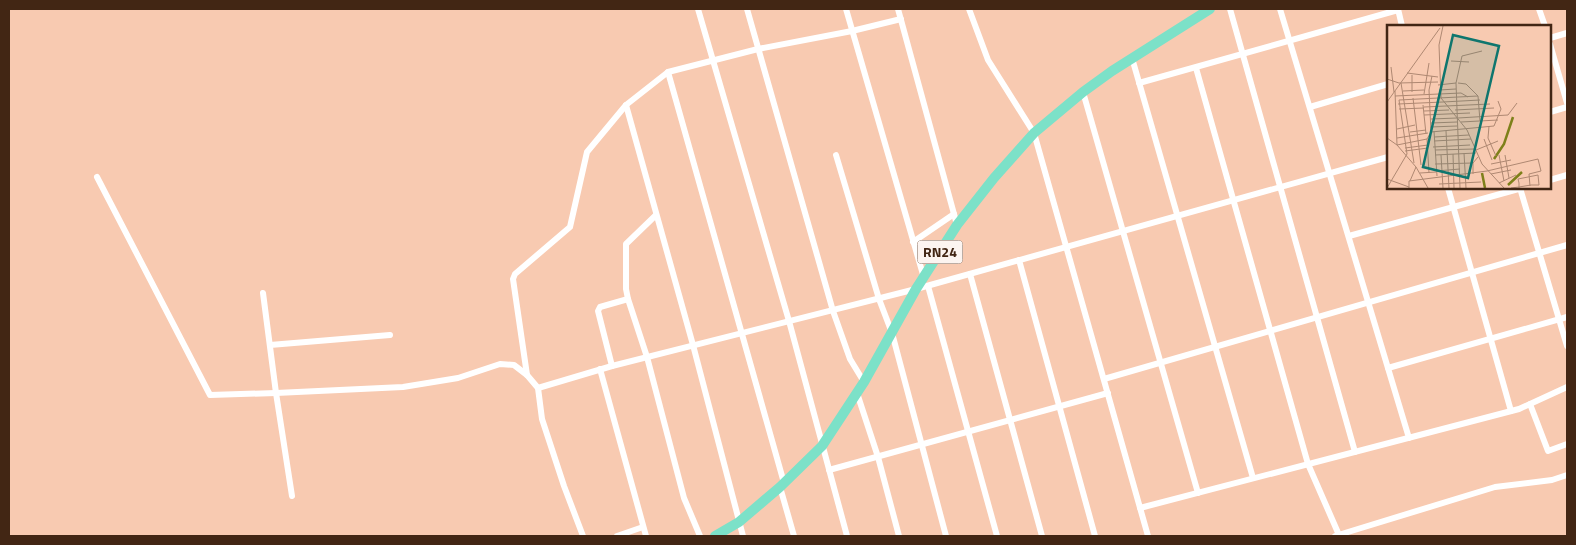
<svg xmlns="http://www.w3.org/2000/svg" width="1576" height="545" font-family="'Titillium Web',sans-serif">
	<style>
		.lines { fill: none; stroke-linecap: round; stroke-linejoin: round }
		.minor { stroke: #fff; stroke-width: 6 }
		.primary { stroke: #7ce1c8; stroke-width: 10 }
		.labels { text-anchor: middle; stroke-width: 4.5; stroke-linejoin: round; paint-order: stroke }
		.shield { fill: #fcf4f0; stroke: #7a6456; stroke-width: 1 }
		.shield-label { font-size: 14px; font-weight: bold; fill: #422614 }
		.inset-river { fill: none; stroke: #7e801a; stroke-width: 2.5 }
		.inset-road { fill: none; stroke: #af8872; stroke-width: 1 }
		.view { fill: #0f766e; fill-opacity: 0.15; stroke: #0f766e; stroke-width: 2.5 }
		.inset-edge { fill: none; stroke: #422614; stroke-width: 2.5 }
	</style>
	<rect width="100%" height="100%" fill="#f8cab1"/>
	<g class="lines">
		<g class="minor">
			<path d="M698,9L789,321L847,536"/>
			<path d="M747,9L833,311L850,359L864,382"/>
			<path d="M846,9L924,278"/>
			<path d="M898,9L957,225"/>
			<path d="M969,9L988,60L1034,133L1148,536"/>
			<path d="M1230,9L1355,452"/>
			<path d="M1280,9L1409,438"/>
			<path d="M1398,9L1402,26"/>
			<path d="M1539,9L1545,26"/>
			<path d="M1550,38L1567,33"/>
			<path d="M1550,44L1567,103"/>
			<path d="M1132,58L1253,478"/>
			<path d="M1196,68L1308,464L1339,535"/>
			<path d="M668,72L784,483"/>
			<path d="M1139,83L1398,10"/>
			<path d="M1083,92L1198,493"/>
			<path d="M626,105L693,345L743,536"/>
			<path d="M1310,107L1388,84"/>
			<path d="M1550,112L1567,107"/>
			<path d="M836,155L879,299L892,333L946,536"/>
			<path d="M97,177L210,395L276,393L403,387L458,378L500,364L514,365L527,375L538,388L542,419L564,486L583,536"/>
			<path d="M1550,180L1567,175"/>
			<path d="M1448,188L1511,411"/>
			<path d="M1520,188L1567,346"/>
			<path d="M656,215L626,244V289L628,299L647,357L684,498L700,536"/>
			<path d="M1349,236L1522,188"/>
			<path d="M913,242L954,214"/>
			<path d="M1019,260L1095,536"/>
			<path d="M970,274L1042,536"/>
			<path d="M928,286L997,536"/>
			<path d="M263,293L276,393L292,496"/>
			<path d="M270,345L390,335"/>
			<path d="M612,366L598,311L600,307L628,299"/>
			<path d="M1388,368L1567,317"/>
			<path d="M600,369L646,536"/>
			<path d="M527,375L513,279L515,274L570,227L587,152L626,105L668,72L758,49L852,31L901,19"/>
			<path d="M1104,379L1567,245"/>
			<path d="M538,388L612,366L916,289L1388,157"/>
			<path d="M857,393L878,457L899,536"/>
			<path d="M1530,404L1548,451L1567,444"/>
			<path d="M829,470L1108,393"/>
			<path d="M780,487L794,536"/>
			<path d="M1140,508L1519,409L1567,387"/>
			<path d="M617,536L643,527"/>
			<path d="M1335,536L1495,487L1552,480L1567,475"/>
		</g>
		<path class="primary" d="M715,536L739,522L780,487L822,446L864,382L916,289L957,225L994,178L1034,133L1083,92L1112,71L1210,9"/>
	</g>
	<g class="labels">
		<rect class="shield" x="917.5" y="240.5" width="45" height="23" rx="4"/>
		<g class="shield-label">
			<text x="940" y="257">RN24</text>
		</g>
	</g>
	<g transform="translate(1387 25)">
		<rect width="164" height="164" fill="#f8cab1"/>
		<path class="inset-river" d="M107,134L117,119L126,92M95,148L98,163M121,160L135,147"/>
		<path class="inset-road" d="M56,1L52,20L54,73L80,105L95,139L117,163M64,36L82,37M4,42L7,67M20,48L51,52M25,50V67M0,54L12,58L51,57M14,58L27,138M71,58L79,59L91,71L93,96M51,60L69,58M52,65L69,64M8,66L10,120L29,142L41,163M16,66L37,65M37,69L42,38M8,71L74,68L81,72M26,73L34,140M12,75L91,71M0,77L53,3M56,77L93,75M11,79L56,77M36,80L39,109M37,82L103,79M12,84L37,83M68,85L107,83M37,86L62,85M37,90L83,88M71,93L121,90L130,78M44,94L70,93M74,97L111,95M44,98L70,97M102,101L101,113L109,131M43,102L70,101M10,104L28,100M47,106L50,151M59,106L62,163M23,107L39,105M44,107L107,101L114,84L111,76M47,112L82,110M0,113L10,120L40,114M10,113L41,108M97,114L105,135M47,116L84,114M46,122L83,120M18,123L41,120M48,125L88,124M89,125L111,116M18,126L41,123M77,128L79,163M66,129L67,163M48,130L89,128M54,130L56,163M112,130L117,156M118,130L122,153M48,139L86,138M104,139L124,135M49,146L73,144M100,146L151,134L154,146L142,149L143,161M33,148L49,147M42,148L40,114L44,107L42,65L45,51M86,149V138L91,132M104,149L124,145M0,154L22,162M23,156L29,142M112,158L129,150M52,159L94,157M0,163L20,129L12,75M22,163V156L100,146M73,163L69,58L75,31L95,26M124,163L132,162L144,160H152L151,150L131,154L132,158V163"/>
		<path class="view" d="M66,10L112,21L81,153L36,142Z"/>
		<rect width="164" height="164" class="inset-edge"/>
	</g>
	<rect width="1576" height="545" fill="none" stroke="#422614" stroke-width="20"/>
</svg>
